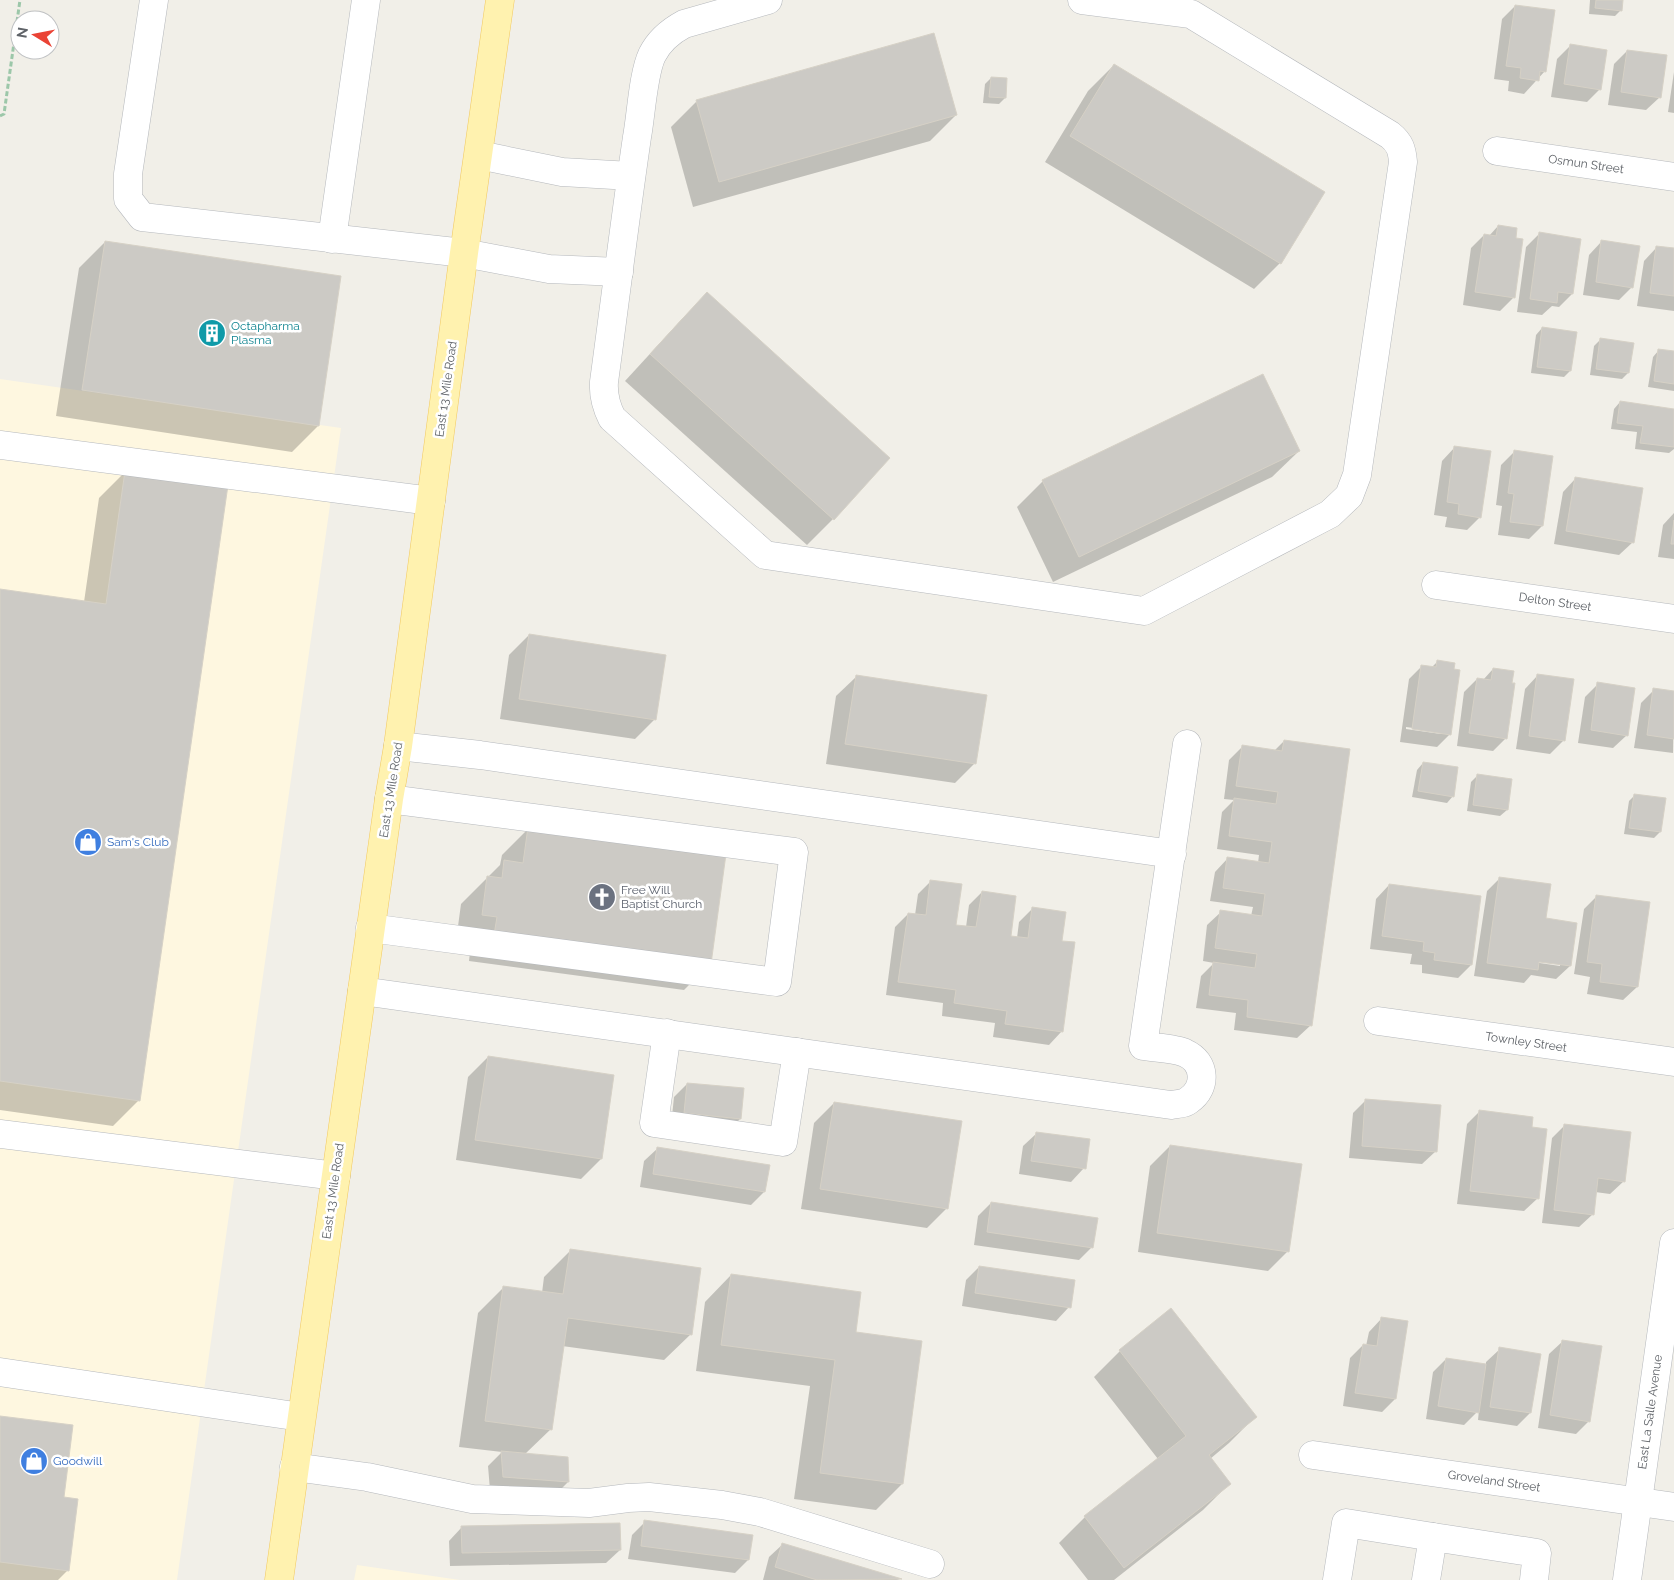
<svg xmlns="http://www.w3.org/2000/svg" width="1674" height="1580" font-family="Raleway,sans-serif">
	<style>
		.commercial { fill: #fef7e0 }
		.shadow { fill: #0003; fill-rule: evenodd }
		.building { fill: #cccac5; stroke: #d6d1c6 }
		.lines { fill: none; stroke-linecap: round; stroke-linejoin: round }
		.minor-casing { stroke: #b5b8bc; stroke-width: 29 }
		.major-casing { stroke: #f2c960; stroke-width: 29 }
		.path { stroke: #9cc7a9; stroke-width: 3; stroke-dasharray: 5 2.5; stroke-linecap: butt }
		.minor { stroke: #fff; stroke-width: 28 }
		.major { stroke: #fff2af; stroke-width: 28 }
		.labels { text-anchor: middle; stroke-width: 5; stroke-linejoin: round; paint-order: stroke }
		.street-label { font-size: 12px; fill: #5f6368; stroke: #fff }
		.culture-label { font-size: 12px; fill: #0d838f; stroke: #fff; text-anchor: start }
		.shop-label { font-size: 12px; fill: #366cbe; stroke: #fff; text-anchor: start }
		.worship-label { font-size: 12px; fill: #5b616d; stroke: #fff; text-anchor: start }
	</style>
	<rect width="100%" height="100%" fill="#f1efe8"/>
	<g class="commercial">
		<path d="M0,379L341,428L177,1580H0Z"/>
		<path d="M357,1565L460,1580H354Z"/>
	</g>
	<g class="shadow">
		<path d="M1590,0H1622L1621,10L1615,16L1589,14Z"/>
		<path d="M1515,6L1545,71L1524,94L1508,91L1509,81L1494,79L1502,19Z"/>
		<path d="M1570,46L1600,89L1587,102L1551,97L1557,59Z"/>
		<path d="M1627,51L1660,97L1646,110L1608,105L1614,64Z"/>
		<path d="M1114,65L1280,263L1254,289L1045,162L1088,91Z"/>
		<path d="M1674,72V113L1668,112Z"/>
		<path d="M991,78L1005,98L999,104L983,103L985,84Z"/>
		<path d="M697,101L956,115L930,141L693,207L671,127Z"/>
		<path d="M1498,226L1513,298L1500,311L1463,305L1471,248L1484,235L1489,236Z"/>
		<path d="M1539,234L1572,294L1559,307L1552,306L1542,315L1517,312L1526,247Z"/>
		<path d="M1602,241L1632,287L1619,300L1583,295L1589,255Z"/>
		<path d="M105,242L318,426L292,452L56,416L79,268Z"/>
		<path d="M1657,247L1674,250V311L1637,306L1644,261Z"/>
		<path d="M707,294L888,458L833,519L807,545L625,381L681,320Z"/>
		<path d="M1542,328L1570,371L1564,377L1531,373L1536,335Z"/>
		<path d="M1600,340L1628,373L1622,379L1590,375L1594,346Z"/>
		<path d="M1659,350L1674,353V391L1648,387L1653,357Z"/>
		<path d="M1620,402L1674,410V449L1669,453L1635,449L1637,432L1611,429L1614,409Z"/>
		<path d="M1455,447L1480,517L1467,530L1445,527L1447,517L1434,515L1442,461Z"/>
		<path d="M1299,451L1272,477L1053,582L1017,507L1043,481Z"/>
		<path d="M1514,452L1542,526L1529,539L1498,535L1502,506L1496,505L1501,465Z"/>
		<path d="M125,472L139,1100L113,1126L0,1110V590L84,602L99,498Z"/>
		<path d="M1576,478L1633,542L1619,555L1554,544L1563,492Z"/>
		<path d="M1674,513V559L1658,557L1663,525Z"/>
		<path d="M529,635L655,719L635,739L500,719L509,655Z"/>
		<path d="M1437,662L1450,734L1437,747L1400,742L1409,679L1422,666L1431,668ZM1406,727L1441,732V734L1406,729Z"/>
		<path d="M1493,669L1506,738L1493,751L1457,746L1464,692L1477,679L1483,680Z"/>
		<path d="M1538,675L1572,680L1563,741L1550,754L1516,749L1525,689Z"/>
		<path d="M856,677L975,763L955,783L826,764L836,696Z"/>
		<path d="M1598,684L1627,735L1613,748L1578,743L1585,697Z"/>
		<path d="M1654,690L1674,693L1673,753L1634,748L1641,703Z"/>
		<path d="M1284,741L1311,1025L1297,1038L1234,1030L1236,1013L1196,1008L1201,976L1214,963L1203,961L1207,925L1221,912L1251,916L1253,907L1210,901L1215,872L1228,858L1258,863L1259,855L1217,849L1222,812L1234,800L1224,799L1229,760L1242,747L1274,751Z"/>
		<path d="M1423,763L1453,796L1447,803L1412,797L1417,770Z"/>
		<path d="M1477,776L1507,810L1500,816L1467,811L1471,782Z"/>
		<path d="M1635,795L1660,832L1654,838L1624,834L1629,801Z"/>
		<path d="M528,829L710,964L684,990L469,961L471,943L456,941L461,904L500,865L502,855Z"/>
		<path d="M1500,878L1570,966L1556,979L1531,975L1524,983L1474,976L1487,891ZM1533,960L1560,964V966L1533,962Z"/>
		<path d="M931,881L955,926L966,927L969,905L982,892L1009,937L1017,938L1019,922L1032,909L1061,942L1062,1031L1049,1045L993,1037L995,1023L942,1016L943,1003L886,995L895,927L908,914L915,915L918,894Z"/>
		<path d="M1389,885L1471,965L1458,978L1422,973V965L1410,964L1412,954L1370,949L1376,899Z"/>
		<path d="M1597,896L1637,987L1623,1000L1587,994L1590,977L1574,974L1584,909Z"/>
		<path d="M488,1057L613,1077L601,1159L581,1179L456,1160L468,1077Z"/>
		<path d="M687,1084L740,1119L727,1132L671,1126L674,1097Z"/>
		<path d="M1366,1100L1436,1151L1422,1164L1349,1158L1353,1113Z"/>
		<path d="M834,1103L947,1208L927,1228L801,1209L814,1123Z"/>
		<path d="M1480,1111L1530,1129L1538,1198L1524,1211L1457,1204L1467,1124Z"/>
		<path d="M1565,1125L1624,1181L1610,1194L1595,1192L1593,1214L1579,1227L1542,1223L1552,1138Z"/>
		<path d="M1037,1133L1084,1168L1071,1182L1019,1174L1023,1146Z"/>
		<path d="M1170,1146L1288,1251L1268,1271L1138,1252L1150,1166Z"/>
		<path d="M658,1148L764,1192L751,1205L640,1187L644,1161Z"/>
		<path d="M991,1203L1092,1247L1079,1260L974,1245L978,1216Z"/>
		<path d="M570,1251L691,1334L664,1360L562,1346L551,1429L525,1454L568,1482L555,1495L490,1490L488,1466L502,1452L459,1447L478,1313L504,1287L542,1293L544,1277Z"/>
		<path d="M979,1267L1069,1307L1056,1321L962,1306L966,1280Z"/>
		<path d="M731,1275L854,1333L902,1484L876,1510L794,1499L810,1386L696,1371L705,1302Z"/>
		<path d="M1382,1318L1395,1399L1382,1412L1343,1406L1350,1358L1363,1345L1366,1346L1369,1332Z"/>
		<path d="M1563,1341L1589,1421L1576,1434L1538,1428L1549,1354Z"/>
		<path d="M1500,1349L1530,1413L1517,1426L1478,1420L1479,1410L1464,1425L1426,1419L1433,1372L1446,1359L1486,1365V1362Z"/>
		<path d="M1120,1351L1255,1417L1229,1443L1210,1459L1229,1484L1203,1510L1114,1580H1088L1059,1543L1085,1517L1158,1459L1094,1377Z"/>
		<path d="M0,1417L62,1498L68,1570L58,1580H0Z"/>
		<path d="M645,1522L748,1560L735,1573L628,1559L632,1535Z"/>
		<path d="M462,1527L620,1550L606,1563L450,1566L449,1541Z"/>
		<path d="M783,1544L900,1580H763L769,1557Z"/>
	</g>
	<g class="building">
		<path d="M1596,0H1623L1622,11L1595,8Z"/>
		<path d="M1515,5L1555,10L1546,72L1540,71L1539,81L1520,78L1521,68L1506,66Z"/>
		<path d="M934,33L957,115L719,182L696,100Z"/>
		<path d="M1570,44L1607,50L1601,90L1564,84Z"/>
		<path d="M1627,50L1667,55L1661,98L1621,92Z"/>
		<path d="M1114,64L1325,192L1281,264L1070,136Z"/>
		<path d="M991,77L1007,78L1006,98L989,97Z"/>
		<path d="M1498,225L1517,228L1516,238L1523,239L1515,298L1475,292L1484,234L1496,236Z"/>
		<path d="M1539,232L1581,239L1573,294L1558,292L1557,303L1530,299Z"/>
		<path d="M1601,240L1640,246L1633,288L1596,282Z"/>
		<path d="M105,241L341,276L319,426L82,390Z"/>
		<path d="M1656,246L1674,248V296L1650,293Z"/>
		<path d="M707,292L890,458L834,520L650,354Z"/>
		<path d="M1542,327L1577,332L1571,371L1537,367Z"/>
		<path d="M1600,338L1634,343L1629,373L1596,369Z"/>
		<path d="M1658,349L1674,351V384L1654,381Z"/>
		<path d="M1263,374L1300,451L1079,557L1042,480Z"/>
		<path d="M1620,401L1674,409V447L1640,443L1643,426L1617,423Z"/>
		<path d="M1454,446L1491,451L1481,518L1458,514L1459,504L1447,502Z"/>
		<path d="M1514,450L1553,456L1543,526L1510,522L1514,494L1508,493Z"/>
		<path d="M125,471L228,485L140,1101L0,1081V589L106,604Z"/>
		<path d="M1575,477L1643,488L1634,543L1566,531Z"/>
		<path d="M1674,520V544H1671Z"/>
		<path d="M529,634L666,655L656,720L519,699Z"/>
		<path d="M1437,660L1455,663L1454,669L1460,670L1451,735L1412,729L1421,665L1436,667Z"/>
		<path d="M1493,668L1514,671L1512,683H1515L1507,739L1469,733L1477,678L1491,680Z"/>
		<path d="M1537,674L1574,679L1565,741L1529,736Z"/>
		<path d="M856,675L987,695L976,764L845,744Z"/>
		<path d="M1597,682L1635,688L1628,736L1591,730Z"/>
		<path d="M1653,688L1674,691V739L1647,735Z"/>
		<path d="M1284,740L1350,749L1312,1026L1247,1017L1248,1000L1209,995L1213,962L1255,968L1257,954L1215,948L1220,910L1262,916L1265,894L1223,888L1227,857L1269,863L1272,842L1229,836L1234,798L1276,804L1278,792L1236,786L1242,745L1282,751Z"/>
		<path d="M1423,762L1458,767L1454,797L1418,791Z"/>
		<path d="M1477,774L1512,779L1508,810L1473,805Z"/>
		<path d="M1634,794L1666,798L1661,832L1629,828Z"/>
		<path d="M528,827L726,854L711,964L494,935L497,917L482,915L487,876L502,878L504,860L523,863Z"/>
		<path d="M1499,877L1551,884L1546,918L1577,923L1571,966L1539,962L1538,970L1487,963Z"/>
		<path d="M930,880L962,884L956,925L976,927L982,891L1016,896L1011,936L1028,938L1032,907L1066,912L1062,941L1075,942L1063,1032L1005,1024L1007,1011L954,1003L956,990L898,982L908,913L926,915Z"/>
		<path d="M1389,884L1481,896L1472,965L1434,960L1435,953L1423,951L1424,942L1382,936Z"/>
		<path d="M1596,895L1650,902L1638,987L1600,982L1602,964L1587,962Z"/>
		<path d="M488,1056L614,1075L602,1159L475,1140Z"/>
		<path d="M687,1083L744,1088L741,1119L684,1113Z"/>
		<path d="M1365,1099L1441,1105L1437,1152L1362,1146Z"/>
		<path d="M834,1102L962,1121L948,1209L820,1189Z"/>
		<path d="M1479,1110L1533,1117L1532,1127L1547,1129L1539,1199L1470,1191Z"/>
		<path d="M1564,1124L1631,1132L1625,1182L1598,1178L1594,1215L1554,1210Z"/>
		<path d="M1036,1132L1090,1139L1086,1169L1031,1161Z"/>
		<path d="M1170,1145L1302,1164L1289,1252L1157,1233Z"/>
		<path d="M657,1147L770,1165L765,1192L653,1174Z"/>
		<path d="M991,1202L1098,1218L1093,1248L987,1232Z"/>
		<path d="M570,1249L701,1268L692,1335L568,1318L552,1430L485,1421L503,1286L563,1294Z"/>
		<path d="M979,1266L1075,1280L1071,1308L975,1293Z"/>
		<path d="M731,1274L861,1292L856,1332L922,1341L903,1484L820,1473L835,1360L721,1345Z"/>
		<path d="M1171,1308L1257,1417L1209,1455L1231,1484L1124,1568L1084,1516L1186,1436L1119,1350Z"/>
		<path d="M1381,1317L1408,1321L1396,1399L1355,1393L1363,1344L1377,1346Z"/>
		<path d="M1562,1340L1602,1346L1590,1422L1550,1415Z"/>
		<path d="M1499,1347L1541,1354L1531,1413L1490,1407Z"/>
		<path d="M1446,1358L1486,1364L1479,1413L1438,1406Z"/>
		<path d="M0,1416L73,1425L64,1497L78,1499L69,1571L0,1562Z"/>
		<path d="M501,1451L568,1457L569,1482L503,1477Z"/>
		<path d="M644,1520L753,1535L749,1560L641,1546Z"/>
		<path d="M620,1523L621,1550L462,1553L461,1526Z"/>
		<path d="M782,1543L902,1579L817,1580L775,1567Z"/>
	</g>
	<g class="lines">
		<g class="minor-casing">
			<g id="minor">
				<path d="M154,0L128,174V199L142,217L464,253L549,269L619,272"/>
				<path d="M768,0L684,24C671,31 659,41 652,55C643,74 641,116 637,137C625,219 615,301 604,382C603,396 606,406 612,418L765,555L1144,611L1330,514L1349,496L1357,475L1403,162C1402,150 1400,143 1390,135L1191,14L1082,0"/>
				<path d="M1497,151L1674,177"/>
				<path d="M479,155L562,172L631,176"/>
				<path d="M332,239L366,0"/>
				<path d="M0,445L431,501"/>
				<path d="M1436,585L1674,619"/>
				<path d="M398,746L480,755L1172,854"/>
				<path d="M370,928L777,982L794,852L389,799"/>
				<path d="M362,991L1171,1105C1176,1104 1185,1104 1189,1100C1207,1088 1206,1062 1185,1053C1175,1048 1155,1048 1143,1046L1187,744"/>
				<path d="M1378,1021L1674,1062"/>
				<path d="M667,1033L654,1123L783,1142L797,1052"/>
				<path d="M0,1134L336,1176"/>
				<path d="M0,1372L301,1417"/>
				<path d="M1313,1455L1674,1507"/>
				<path d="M294,1467L367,1477L472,1499L589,1503L628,1498L649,1497L722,1505L760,1512L930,1564"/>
				<path d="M1337,1580L1346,1523L1433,1537"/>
				<path d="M1426,1580L1433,1537L1537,1553L1534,1580"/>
				<path d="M1627,1580L1674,1243"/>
			</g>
		</g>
		<g class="major-casing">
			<path id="major" d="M279,1580L389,799L398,746L464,253L500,0"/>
		</g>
		<path class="path" d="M0,116L4,114L20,0"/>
		<use href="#minor" class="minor"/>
		<use href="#major" class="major"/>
	</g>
	<defs>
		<g id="building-disc" transform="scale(1.4375)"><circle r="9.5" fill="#0f9aa8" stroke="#fff"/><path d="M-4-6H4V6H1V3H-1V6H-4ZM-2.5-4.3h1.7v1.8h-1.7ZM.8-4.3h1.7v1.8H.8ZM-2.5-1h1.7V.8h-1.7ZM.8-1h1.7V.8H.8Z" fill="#fff"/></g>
		<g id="shop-disc" transform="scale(1.4375)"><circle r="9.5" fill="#3f7fe0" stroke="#fff"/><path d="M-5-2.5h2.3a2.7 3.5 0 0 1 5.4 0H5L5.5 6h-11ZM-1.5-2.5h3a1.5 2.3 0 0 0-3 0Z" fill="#fff"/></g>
		<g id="church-disc" transform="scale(1.4375)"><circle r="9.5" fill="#6b7280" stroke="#fff"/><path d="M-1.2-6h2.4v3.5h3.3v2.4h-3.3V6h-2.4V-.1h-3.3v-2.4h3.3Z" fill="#fff"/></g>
	</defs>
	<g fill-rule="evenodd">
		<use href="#building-disc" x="212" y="333"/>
		<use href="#shop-disc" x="88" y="842"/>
		<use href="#church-disc" x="602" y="897"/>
		<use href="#shop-disc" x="34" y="1461"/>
	</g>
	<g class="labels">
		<g class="street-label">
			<text transform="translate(1586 164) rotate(8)" y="4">Osmun Street</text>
			<text transform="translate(446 389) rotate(-82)" y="4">East 13 Mile Road</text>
			<text transform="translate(1555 602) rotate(8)" y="4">Delton Street</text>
			<text transform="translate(391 790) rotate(-81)" y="4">East 13 Mile Road</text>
			<text transform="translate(1526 1042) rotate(8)" y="4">Townley Street</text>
			<text transform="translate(333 1191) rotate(-82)" y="4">East 13 Mile Road</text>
			<text transform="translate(1650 1412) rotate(-82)" y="4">East La Salle Avenue</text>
			<text transform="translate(1494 1481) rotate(8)" y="4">Groveland Street</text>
		</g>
		<g class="culture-label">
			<text x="231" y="330">Octapharma<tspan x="231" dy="14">Plasma</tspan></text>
		</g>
		<g class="shop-label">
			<text x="107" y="846">Sam's Club</text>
			<text x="53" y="1465">Goodwill</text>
		</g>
		<g class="worship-label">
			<text x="621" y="894">Free Will<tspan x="621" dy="14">Baptist Church</tspan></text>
		</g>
	</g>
	<g transform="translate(35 35) rotate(280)"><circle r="24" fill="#ffffff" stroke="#bfc1c3"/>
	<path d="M0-4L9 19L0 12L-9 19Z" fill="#ea4335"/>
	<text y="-8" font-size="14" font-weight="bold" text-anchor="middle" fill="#5f6368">N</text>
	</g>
</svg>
